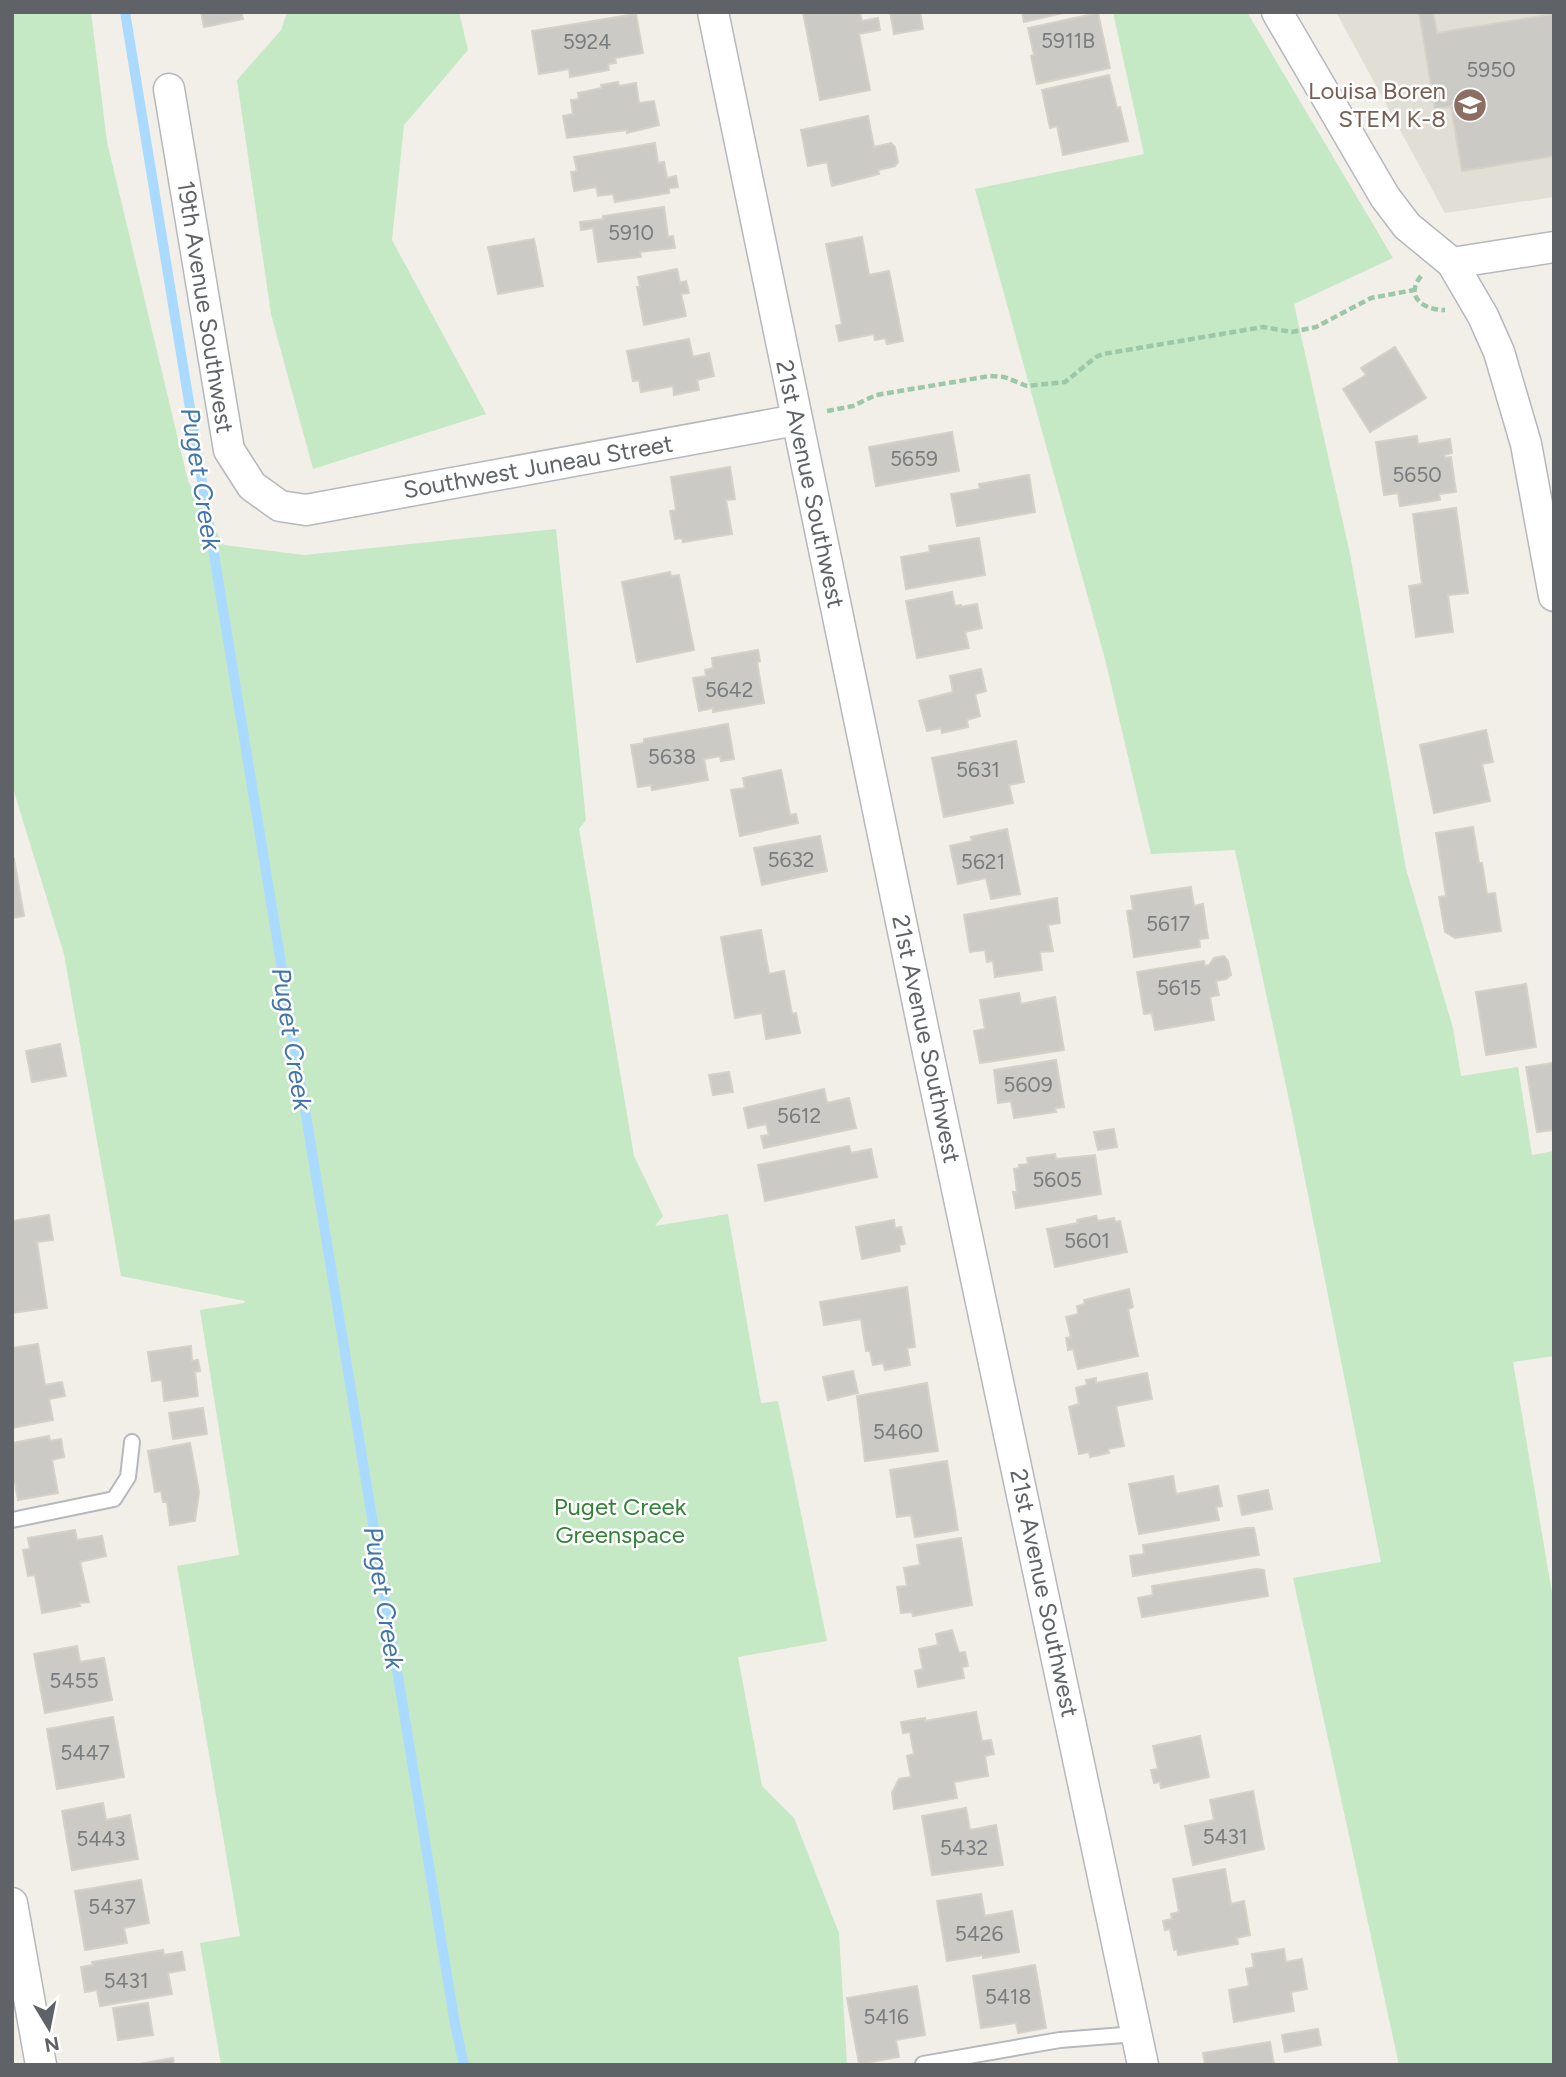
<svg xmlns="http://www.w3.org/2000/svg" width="1566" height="2077" font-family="Figtree,sans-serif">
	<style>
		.education { fill: #e1ded6 }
		.green { fill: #c5e8c5 }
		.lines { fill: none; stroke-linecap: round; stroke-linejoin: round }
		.stream { stroke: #aadaff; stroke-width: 10 }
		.building { fill: #cccac5; stroke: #d6d1c6; stroke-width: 2 }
		.lane-casing { stroke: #b5b8bc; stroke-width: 18 }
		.street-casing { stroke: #b5b8bc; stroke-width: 33 }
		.path { stroke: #9cc7a9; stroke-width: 4.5; stroke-dasharray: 7 3.5; stroke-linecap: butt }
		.lane { stroke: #fff; stroke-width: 14 }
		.street { stroke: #fff; stroke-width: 30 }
		.labels { text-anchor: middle; stroke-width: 5; stroke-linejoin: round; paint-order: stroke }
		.number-label { font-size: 21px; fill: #7a7d7f }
		.education-label { font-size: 24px; fill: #785e54; stroke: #fff; text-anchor: end }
		.street-label { font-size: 24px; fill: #5f6368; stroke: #fff }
		.park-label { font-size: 24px; fill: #348238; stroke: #fff }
		.water-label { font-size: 26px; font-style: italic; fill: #4174aa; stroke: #fff }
	</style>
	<rect width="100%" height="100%" fill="#f1efe8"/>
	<path class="education" d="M1336,12H1554V197L1445,213Z"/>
	<g class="green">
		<path d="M12,12H91L107,142L188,481L224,545L304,555L556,529L586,820L579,829L634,1156L663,1216L655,1226L728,1214L761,1403L778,1401L827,1641L738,1657L762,1786L794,1818L839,1933L847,2065H221L200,1943L240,1936L177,1566L239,1555L200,1310L244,1303L245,1301L121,1276L64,954L12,785Z"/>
		<path d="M287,12H459L468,50L404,125L392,240L486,414L313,469L271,314L237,80L281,30Z"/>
		<path d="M1113,12H1247L1393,258L1294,304L1350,554L1406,869L1453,1028L1461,1076L1518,1067L1532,1155L1554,1151V1356L1513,1362L1554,1605V2065H1399L1293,1578L1381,1562L1291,1109L1235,850L1151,854L1105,659L975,189L1144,154Z"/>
	</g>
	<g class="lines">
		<path class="stream" d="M125,12L455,2024L464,2065"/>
	</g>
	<g class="building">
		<path d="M201,12H241L243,19L204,27Z"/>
		<path d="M803,12H860L862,21L878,18L880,30L859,34L870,90L820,100Z"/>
		<path d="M890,12H920L923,29L894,34Z"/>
		<path d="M1022,12H1067L1024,22Z"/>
		<path d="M1419,12H1433L1437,33L1554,14V156L1462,171L1451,106L1435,109Z"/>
		<path d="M1098,13L1110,68L1037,84L1031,56L1034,55L1028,28Z"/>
		<path d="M636,14L643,53L615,58L616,63L608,64L609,70L570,77L569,69L539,74L532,31Z"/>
		<path d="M1109,75L1117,108L1120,107L1128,141L1063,155L1057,126L1050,128L1042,90Z"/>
		<path d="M618,82L619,86L636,83L639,103L654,101L659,125L627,133V130L567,138L563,116L573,114L571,100L579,99L578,93L602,88L601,85Z"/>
		<path d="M868,116L874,147L891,143L895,147L898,162L895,166L878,170L879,174L832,186L827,162L808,166L801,130Z"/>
		<path d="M655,143L658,163L664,162L667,178L676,176L678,187L669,188V193L615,202L613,194L598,196L596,187L574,191L571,172L577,171L574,157Z"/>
		<path d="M664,207L668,237L673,236L675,248L640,252L641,257L598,262L593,228L581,230L580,222L603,219V216Z"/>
		<path d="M862,237L869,275L889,271L903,341L887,344L885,338L875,340L874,334L839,341L836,326L842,324L826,244Z"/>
		<path d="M534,239L543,286L498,294L488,247Z"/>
		<path d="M677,269L680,283L686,281L689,293L681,294L686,316L644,325L637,287H640L638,277Z"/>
		<path d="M689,339L693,357L709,353L714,376L697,380L699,390L674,395L673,386L641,392L639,380L633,381L627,351Z"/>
		<path d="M1395,347L1426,398L1370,432L1343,389L1366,375L1361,368Z"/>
		<path d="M952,432L959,471L876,486L869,447Z"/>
		<path d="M1417,436L1418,444L1450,439L1452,453L1444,455L1445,458L1451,457L1456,492L1439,494L1440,500L1400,506L1398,493L1384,495L1376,442Z"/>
		<path d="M730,467L735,499L726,500L732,534L683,542L682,538L675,539L670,511L676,510L671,477Z"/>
		<path d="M1029,475L1035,512L957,526L951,494L980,489L979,484Z"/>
		<path d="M1456,508L1468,593L1448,595L1453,632L1416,637L1409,586L1422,584L1413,514Z"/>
		<path d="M979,538L985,575L906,589L901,557L930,552L929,546Z"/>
		<path d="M670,572L671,576L679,575L694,650L637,662L622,582Z"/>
		<path d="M952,592L955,606L961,605V607L977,604L982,628L965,632L969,648L917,658L906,601Z"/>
		<path d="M758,650L760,661L757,662L764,703L713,712V708L699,711L693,678L706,676L705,670L713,668L712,658Z"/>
		<path d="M981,669L986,691L975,694L980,716L967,720L968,727L942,733L941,728L927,731L919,701L953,692L950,676Z"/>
		<path d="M728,724L734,759L721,761L720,756L704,759L708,780L652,790L651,785L638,787L631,745L644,743V739Z"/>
		<path d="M1486,730L1493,762L1482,764L1490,801L1434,813L1420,745Z"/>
		<path d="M1016,741L1024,782L1009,785L1013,803L944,817L932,758Z"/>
		<path d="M781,770L790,815L796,814L798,823L740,836L731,790L745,788L743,778Z"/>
		<path d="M1473,827L1479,863H1482L1487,894L1495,893L1501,931L1455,938L1445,932L1439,897L1446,896L1436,833Z"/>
		<path d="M1007,829L1020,894L991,899L986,878L958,884L950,846L972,841L971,837Z"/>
		<path d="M820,836L827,871L762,885L754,848Z"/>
		<path d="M14,859L24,916L12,918V860Z"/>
		<path d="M1191,887L1194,906L1203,904L1208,938L1199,939L1200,947L1134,957L1127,911L1133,910L1131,896Z"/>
		<path d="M1057,898L1060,923L1048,925L1053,951L1040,952L1042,970L995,977L993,961L987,962L985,950L970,952L964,915Z"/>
		<path d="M761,930L769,974L784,971L792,1014L796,1013L800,1033L766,1039L762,1013L735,1018L721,937Z"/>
		<path d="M1224,956L1228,961L1231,975L1226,979L1216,981L1219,995L1210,997L1214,1020L1155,1030L1152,1013L1144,1014L1137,972L1204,961L1205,966L1209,965L1214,958Z"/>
		<path d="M1526,984L1536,1047L1486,1055L1476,992Z"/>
		<path d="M1019,993L1021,1004L1055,997L1064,1050L980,1063L974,1031L985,1029L980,1000Z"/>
		<path d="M60,1044L66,1076L32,1082L26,1051Z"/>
		<path d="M1056,1060L1064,1107L1055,1108L1056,1112L1014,1118L1011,1101L998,1103L994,1070Z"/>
		<path d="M1554,1063V1130L1537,1132L1526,1067Z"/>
		<path d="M729,1072L733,1092L713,1095L709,1075Z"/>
		<path d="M824,1089L827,1103L849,1098L856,1128L764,1148L761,1136L769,1135L766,1124L748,1128L744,1108Z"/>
		<path d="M1114,1129L1117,1147L1098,1150L1094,1132Z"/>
		<path d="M849,1146L851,1153L871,1149L877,1177L765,1201L758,1165Z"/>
		<path d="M1055,1154L1056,1159L1095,1155L1101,1194L1016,1208L1013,1192H1017L1014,1169L1019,1168V1165L1028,1164L1027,1158Z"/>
		<path d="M49,1215L53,1240L37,1242L47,1308L12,1313V1221Z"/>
		<path d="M1096,1216L1098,1221L1114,1218L1115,1222L1120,1221L1127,1252L1055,1267L1047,1229L1078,1223L1077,1220Z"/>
		<path d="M894,1220L895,1228L901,1227L905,1244L899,1245L900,1251L862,1259L856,1227Z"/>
		<path d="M907,1287L915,1347L907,1348L910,1365L885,1370L883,1363L873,1365L870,1351H866L861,1319L824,1325L820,1302Z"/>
		<path d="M1129,1289L1133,1307L1128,1309L1138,1356L1078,1369L1073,1349L1068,1350L1066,1338L1071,1337L1066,1317L1078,1314L1077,1306L1085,1304L1084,1300Z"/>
		<path d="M38,1344L45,1385L62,1382L65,1396L49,1399L53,1420L12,1428V1348Z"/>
		<path d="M191,1346L192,1361L198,1360L200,1371L195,1372L198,1396L164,1401L162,1380L152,1381L148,1352Z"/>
		<path d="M853,1371L858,1393L828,1400L823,1377Z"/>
		<path d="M1147,1373L1152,1399L1116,1406L1124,1446L1108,1449L1109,1453L1090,1457L1089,1452L1079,1454L1069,1407L1079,1404L1076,1388L1087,1385L1086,1380L1096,1378V1383Z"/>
		<path d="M927,1383L938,1451L865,1461L857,1396Z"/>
		<path d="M203,1408L207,1434L173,1439L169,1413Z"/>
		<path d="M49,1436L50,1441L61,1439L64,1457L52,1460L58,1493L18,1500L15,1483L12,1484V1443Z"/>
		<path d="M190,1443L199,1492L195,1521L170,1525L167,1502H163L161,1491L155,1492L148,1451Z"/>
		<path d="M947,1461L958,1530L915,1537L911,1515L897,1517L890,1470Z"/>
		<path d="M1173,1476L1176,1494L1218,1486L1222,1506L1216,1507L1219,1520L1139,1534L1129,1484Z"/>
		<path d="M1268,1490L1272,1509L1242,1515L1238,1496Z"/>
		<path d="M1247,1528H1254L1259,1555L1133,1576L1130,1556L1144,1554L1143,1545Z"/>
		<path d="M75,1530L77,1540L102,1536L106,1556L80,1562L89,1602L79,1603L80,1606L42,1613L35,1575L28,1576L23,1550L30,1549L28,1538Z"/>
		<path d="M961,1538L972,1605L913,1616L912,1612L901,1613L897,1587L907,1586L904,1568L920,1565L917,1545Z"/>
		<path d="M1256,1569L1264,1570L1268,1596L1142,1617L1138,1598L1153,1595L1152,1586Z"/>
		<path d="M952,1630L959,1653L965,1652L968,1666L962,1667L964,1678L918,1687L915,1671L923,1669L919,1649L938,1645L936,1634Z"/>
		<path d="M77,1646L80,1662L104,1658L112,1700L45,1713L34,1654Z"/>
		<path d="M976,1712L982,1741L991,1740L994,1754L985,1756L988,1776L954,1782L957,1798L894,1809L892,1793L899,1779L911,1777L907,1756L914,1754L910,1732L903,1733L901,1722L925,1718V1721Z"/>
		<path d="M113,1717L124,1777L57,1789L47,1729Z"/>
		<path d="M1200,1736L1209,1777L1161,1788L1160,1782L1154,1783L1151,1770L1158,1769L1153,1746Z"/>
		<path d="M1253,1791L1264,1849L1193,1865L1185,1826L1214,1820L1210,1800Z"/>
		<path d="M103,1803L106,1820L130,1815L138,1859L72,1870L62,1811Z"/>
		<path d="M966,1808L970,1830L996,1825L1003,1865L932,1875L922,1816Z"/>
		<path d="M1225,1869L1231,1904L1244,1901L1250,1935L1237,1938L1238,1944L1178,1955L1177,1949L1174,1950L1170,1929L1165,1930L1163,1921L1172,1919L1171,1914L1179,1912L1173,1879Z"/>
		<path d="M141,1880L149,1923L124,1928L127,1943L85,1950L75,1891Z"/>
		<path d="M981,1894L985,1916L1012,1911L1019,1952L983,1958V1955L947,1961L937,1901Z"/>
		<path d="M1284,1949L1286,1962L1302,1959L1307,1989L1291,1992L1294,2011L1234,2022L1229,1990L1249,1986L1246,1969L1254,1967L1252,1954Z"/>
		<path d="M163,1950L164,1955L182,1952L185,1970L168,1973L172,1994L100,2006L97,1990L85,1992L81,1967L93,1965L92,1962Z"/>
		<path d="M1035,1965L1046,2028L1018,2033L1016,2023L981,2028L973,1976Z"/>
		<path d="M917,1986L925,2035L896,2040L899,2057L859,2064L847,1998Z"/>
		<path d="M148,2003L153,2035L118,2040L113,2008Z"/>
		<path d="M1318,2029L1321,2045L1285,2052L1282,2035Z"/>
		<path d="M1270,2042L1274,2065H1205L1203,2053Z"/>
		<path d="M173,2058L174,2065H134Z"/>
	</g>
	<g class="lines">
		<g class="lane-casing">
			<g id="lane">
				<path d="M12,1520L114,1499L128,1477L132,1442"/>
				<path d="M923,2064L1060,2040L1136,2034"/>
			</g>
		</g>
		<g class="street-casing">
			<g id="street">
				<path d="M713,12L929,1057L1143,2065"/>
				<path d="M1277,12L1385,197L1407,226L1452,263L1483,316L1499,352L1526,444L1554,596"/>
				<path d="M169,89L229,450L252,486L280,506L306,510L796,420"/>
				<path d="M1452,263L1554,247"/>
				<path d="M12,1903L41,2065"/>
			</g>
		</g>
		<g class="path">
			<path d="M1421,276C1404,297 1424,310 1445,310"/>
			<path d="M827,411L853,406L876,395L990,376L1004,377L1027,386L1065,382L1096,357L1103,354L1263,327L1292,332L1316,327L1371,298L1414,290"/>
		</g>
		<use href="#lane" class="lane"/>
		<use href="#street" class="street"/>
	</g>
	<defs>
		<g id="school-disc" transform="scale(1.75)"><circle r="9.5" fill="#8d6e63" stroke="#fff"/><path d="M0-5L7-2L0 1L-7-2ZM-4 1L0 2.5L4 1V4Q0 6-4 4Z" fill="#fff"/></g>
	</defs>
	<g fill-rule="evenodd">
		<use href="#school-disc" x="1470" y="105"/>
	</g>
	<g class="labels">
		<g class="number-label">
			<text x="1068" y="48">5911B</text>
			<text x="587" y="49">5924</text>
			<text x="1491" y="77">5950</text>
			<text x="631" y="240">5910</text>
			<text x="914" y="466">5659</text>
			<text x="1417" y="482">5650</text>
			<text x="729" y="697">5642</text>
			<text x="672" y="764">5638</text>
			<text x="978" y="777">5631</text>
			<text x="791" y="867">5632</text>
			<text x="983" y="869">5621</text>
			<text x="1168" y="931">5617</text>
			<text x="1179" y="995">5615</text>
			<text x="1028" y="1092">5609</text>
			<text x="799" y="1123">5612</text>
			<text x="1057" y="1187">5605</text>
			<text x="1087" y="1248">5601</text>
			<text x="898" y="1439">5460</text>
			<text x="74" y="1688">5455</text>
			<text x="85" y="1760">5447</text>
			<text x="1225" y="1844">5431</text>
			<text x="101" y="1846">5443</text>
			<text x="964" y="1855">5432</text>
			<text x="112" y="1914">5437</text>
			<text x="979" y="1941">5426</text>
			<text x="126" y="1988">5431</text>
			<text x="1008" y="2004">5418</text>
			<text x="886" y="2024">5416</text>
		</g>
		<g class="education-label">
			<text x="1446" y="99">Louisa Boren<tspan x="1446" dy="28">STEM K-8</tspan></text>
		</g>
		<g class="street-label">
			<text transform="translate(205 307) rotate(81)" y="8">19th Avenue Southwest</text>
			<text transform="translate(538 467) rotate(-10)" y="8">Southwest Juneau Street</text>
			<text transform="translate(810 484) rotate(78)" y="8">21st Avenue Southwest</text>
			<text transform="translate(926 1039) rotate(78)" y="8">21st Avenue Southwest</text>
			<text transform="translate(1044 1593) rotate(78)" y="8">21st Avenue Southwest</text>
		</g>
		<g class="park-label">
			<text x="620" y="1515">Puget Creek<tspan x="620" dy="28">Greenspace</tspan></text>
		</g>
		<g class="water-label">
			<text transform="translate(201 479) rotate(81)" y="9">Puget Creek</text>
			<text transform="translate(292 1039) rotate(81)" y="9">Puget Creek</text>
			<text transform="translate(384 1598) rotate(81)" y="9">Puget Creek</text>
		</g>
	</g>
	<rect width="1566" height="2077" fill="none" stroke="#5f6368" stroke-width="28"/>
	<g transform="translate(49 2028) rotate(170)" stroke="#ffffff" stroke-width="5" paint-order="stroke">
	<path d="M0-5L12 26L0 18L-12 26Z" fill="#5f6368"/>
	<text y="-10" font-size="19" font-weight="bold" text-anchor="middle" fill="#5f6368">N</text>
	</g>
</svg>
